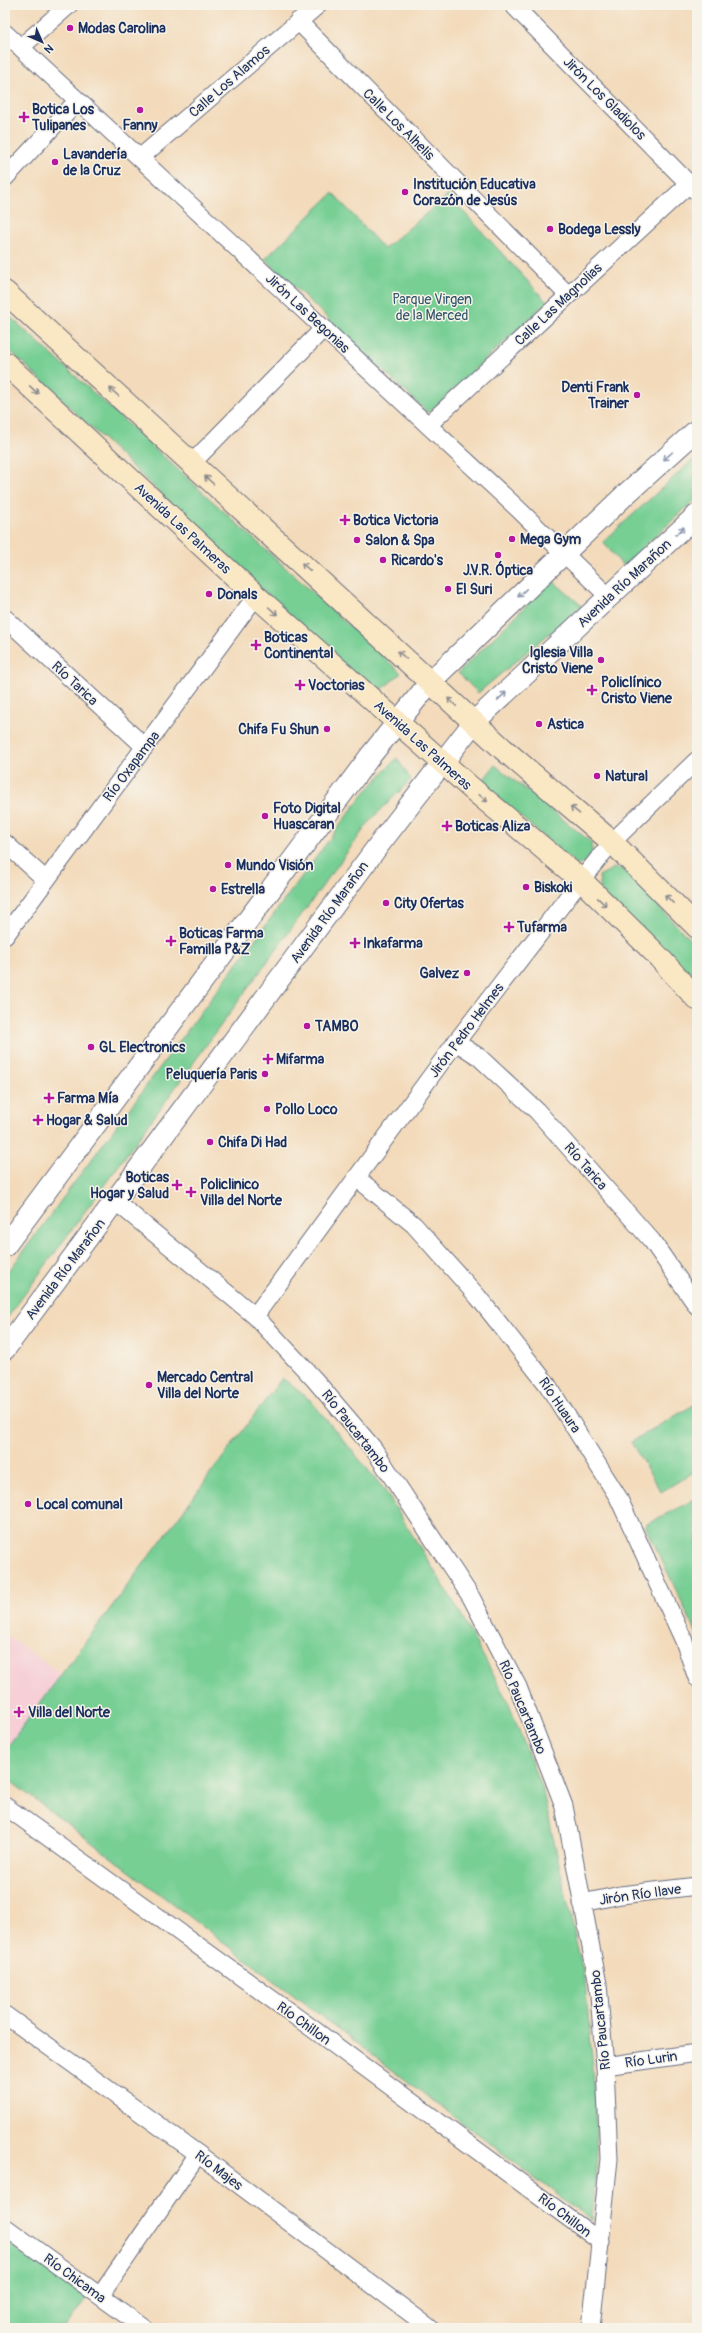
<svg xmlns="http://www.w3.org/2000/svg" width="702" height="2333" font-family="Pangolin,sans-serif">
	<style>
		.built { fill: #f6cfd7 }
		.green { fill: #77cf94; stroke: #497f79 }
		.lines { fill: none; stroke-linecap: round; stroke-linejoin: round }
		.minor-casing { stroke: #676b7e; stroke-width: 19 }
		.tertiary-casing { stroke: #676b7e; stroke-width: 23 }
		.secondary-casing { stroke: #676b7e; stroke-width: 24 }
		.minor { stroke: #fff; stroke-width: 17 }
		.tertiary { stroke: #fff; stroke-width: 21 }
		.secondary { stroke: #fae7c3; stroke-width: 22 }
		.oneway { stroke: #8a8b90 }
		.oneway2 { stroke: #8d97ae }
		.poi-dot { fill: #b5179e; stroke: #f7f3e8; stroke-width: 1.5 }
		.labels { text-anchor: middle; stroke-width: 3; stroke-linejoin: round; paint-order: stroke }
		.poi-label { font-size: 14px; font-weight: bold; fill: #1b2f5e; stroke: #f7f3e8; text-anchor: start }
		.street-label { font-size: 14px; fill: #1b2f5e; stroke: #f7f3e8 }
		.park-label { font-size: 14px; fill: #32576c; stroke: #f7f3e8 }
	</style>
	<rect width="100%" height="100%" fill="#f7f3e8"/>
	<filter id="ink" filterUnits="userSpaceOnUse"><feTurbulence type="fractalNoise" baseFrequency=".025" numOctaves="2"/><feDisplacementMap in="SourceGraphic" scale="8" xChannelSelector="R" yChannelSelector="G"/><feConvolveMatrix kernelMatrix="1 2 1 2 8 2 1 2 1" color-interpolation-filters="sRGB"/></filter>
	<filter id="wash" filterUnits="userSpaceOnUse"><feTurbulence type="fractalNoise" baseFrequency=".012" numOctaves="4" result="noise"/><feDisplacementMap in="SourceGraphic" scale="16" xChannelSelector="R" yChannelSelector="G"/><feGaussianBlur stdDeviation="0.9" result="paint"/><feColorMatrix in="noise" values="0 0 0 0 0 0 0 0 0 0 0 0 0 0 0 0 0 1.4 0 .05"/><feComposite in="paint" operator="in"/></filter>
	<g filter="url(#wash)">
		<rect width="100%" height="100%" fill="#f3daba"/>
		<path class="built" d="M5,1634L61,1674L5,1750Z"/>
		<g class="green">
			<path d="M333,193L384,249L448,195L547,302L428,413L265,259Z"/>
			<path d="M5,312L401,673L374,696L5,346Z"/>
			<path d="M697,456V498L623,566L603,542Z"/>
			<path d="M552,580L582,606L478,693L458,673Z"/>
			<path d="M397,758L411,780L370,821L5,1321V1276L363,794Z"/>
			<path d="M495,765L591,842L592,852L585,863L577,865L481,783Z"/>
			<path d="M614,868L623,869L697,947V989L601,891L599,876Z"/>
			<path d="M282,1378L310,1400L384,1489L456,1606L508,1702L543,1792L585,1981L593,2068L597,2156L592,2221L5,1777V1750Z"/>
			<path d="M697,1403V1470L661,1492L631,1442Z"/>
			<path d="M697,1498V1634L645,1525Z"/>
			<path d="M5,2241L87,2297L65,2328H5Z"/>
		</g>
	</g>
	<g filter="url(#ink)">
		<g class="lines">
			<g class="minor-casing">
				<g id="minor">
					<path d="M513,5L697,192"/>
					<path d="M298,21L568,295"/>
					<path d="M5,33L516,507L609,597"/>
					<path d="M21,47L69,5"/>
					<path d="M141,157L318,5"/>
					<path d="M5,178L77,101"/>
					<path d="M428,425L689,184"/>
					<path d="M192,463L324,328"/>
					<path d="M5,618L145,747"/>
					<path d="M5,843L46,880"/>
					<path d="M5,936L256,596"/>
					<path d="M456,1042L479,1057L537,1111L652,1241L697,1306"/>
					<path d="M357,1178L414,1225L478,1297L547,1384L618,1497L684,1641L697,1678"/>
					<path d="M115,1201L255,1316L314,1379L373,1448L471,1597L518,1687L564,1806L598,1984L605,2066L609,2159L591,2328"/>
					<path d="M255,1316L456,1042L581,880L612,842L697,760"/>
					<path d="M5,1806L313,2029L601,2242"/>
					<path d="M582,1903L621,1895L697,1886"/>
					<path d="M5,2015L198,2154L430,2328"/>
					<path d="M605,2066L697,2053"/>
					<path d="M5,2227L144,2328"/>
					<path d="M100,2296L198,2154"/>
				</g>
			</g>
			<g class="tertiary-casing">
				<g id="tertiary">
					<path d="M5,1246L371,755L431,681L626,494L697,430"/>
					<path d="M5,1349L378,846L474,722L697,515"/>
				</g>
			</g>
			<g class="secondary-casing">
				<g id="secondary">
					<path d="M5,292L503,749L612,842L697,927"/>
					<path d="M5,363L256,596L470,787L581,880L654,952L697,999"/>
				</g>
			</g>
			<use href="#minor" class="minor"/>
			<use href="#tertiary" class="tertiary"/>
			<use href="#secondary" class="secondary"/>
		</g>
		<defs><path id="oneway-shaft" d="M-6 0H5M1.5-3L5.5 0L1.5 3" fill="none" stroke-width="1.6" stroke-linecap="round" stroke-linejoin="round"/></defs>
		<g class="oneway">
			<use href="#oneway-shaft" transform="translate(34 390) rotate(43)"/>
			<use href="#oneway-shaft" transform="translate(114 392) rotate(-138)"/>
			<use href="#oneway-shaft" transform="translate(209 480) rotate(-138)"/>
			<use href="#oneway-shaft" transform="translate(306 567) rotate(-138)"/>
			<use href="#oneway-shaft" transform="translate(273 611) rotate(42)"/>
			<use href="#oneway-shaft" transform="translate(402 655) rotate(-138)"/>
			<use href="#oneway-shaft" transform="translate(452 702) rotate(-136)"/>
			<use href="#oneway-shaft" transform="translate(483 798) rotate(40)"/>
			<use href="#oneway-shaft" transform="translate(575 810) rotate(-140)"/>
			<use href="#oneway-shaft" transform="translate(669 899) rotate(-135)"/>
			<use href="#oneway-shaft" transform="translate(602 902) rotate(44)"/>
		</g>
		<g class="oneway2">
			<use href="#oneway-shaft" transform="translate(668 456) rotate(138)"/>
			<use href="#oneway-shaft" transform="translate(680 531) rotate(-43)"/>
			<use href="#oneway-shaft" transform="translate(522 593) rotate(136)"/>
			<use href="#oneway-shaft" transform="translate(502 696) rotate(-43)"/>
		</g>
	</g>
	<g class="poi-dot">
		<circle cx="70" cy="28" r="4"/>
		<circle cx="140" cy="110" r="4"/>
		<path d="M22 111h4v4h4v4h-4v4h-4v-4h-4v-4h4z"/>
		<circle cx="55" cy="162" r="4"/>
		<circle cx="405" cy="192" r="4"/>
		<circle cx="550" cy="229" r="4"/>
		<circle cx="637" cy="395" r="4"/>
		<path d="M343 514h4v4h4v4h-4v4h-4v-4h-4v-4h4z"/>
		<circle cx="512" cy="539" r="4"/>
		<circle cx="357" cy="540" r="4"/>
		<circle cx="498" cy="555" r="4"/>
		<circle cx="383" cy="560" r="4"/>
		<circle cx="448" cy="589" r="4"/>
		<circle cx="209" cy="594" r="4"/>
		<path d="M254 639h4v4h4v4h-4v4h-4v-4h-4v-4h4z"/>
		<circle cx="601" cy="660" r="4"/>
		<path d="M298 679h4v4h4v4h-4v4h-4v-4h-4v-4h4z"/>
		<path d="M590 684h4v4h4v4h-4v4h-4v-4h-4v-4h4z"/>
		<circle cx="539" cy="724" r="4"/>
		<circle cx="327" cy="729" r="4"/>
		<circle cx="597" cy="776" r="4"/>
		<circle cx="265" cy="816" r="4"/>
		<path d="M445 820h4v4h4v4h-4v4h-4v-4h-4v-4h4z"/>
		<circle cx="228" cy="865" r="4"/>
		<circle cx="526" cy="887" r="4"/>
		<circle cx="213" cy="889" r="4"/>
		<circle cx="386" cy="903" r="4"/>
		<path d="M507 921h4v4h4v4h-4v4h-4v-4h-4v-4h4z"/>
		<path d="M169 935h4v4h4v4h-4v4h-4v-4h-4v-4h4z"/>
		<path d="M353 937h4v4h4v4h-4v4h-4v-4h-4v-4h4z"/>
		<circle cx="467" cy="973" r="4"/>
		<circle cx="307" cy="1026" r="4"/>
		<circle cx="91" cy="1047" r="4"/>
		<path d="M266 1053h4v4h4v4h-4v4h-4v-4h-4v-4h4z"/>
		<circle cx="265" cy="1074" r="4"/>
		<path d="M47 1092h4v4h4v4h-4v4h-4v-4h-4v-4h4z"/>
		<circle cx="267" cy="1109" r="4"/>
		<path d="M36 1114h4v4h4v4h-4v4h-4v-4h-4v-4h4z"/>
		<circle cx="210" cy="1142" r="4"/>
		<path d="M175 1179h4v4h4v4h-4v4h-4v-4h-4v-4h4z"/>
		<path d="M189 1186h4v4h4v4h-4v4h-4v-4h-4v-4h4z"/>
		<circle cx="149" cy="1385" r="4"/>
		<circle cx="28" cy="1504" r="4"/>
		<path d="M17 1706h4v4h4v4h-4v4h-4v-4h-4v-4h4z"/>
	</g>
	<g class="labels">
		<g class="poi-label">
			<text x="78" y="33">Modas Carolina</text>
			<text x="32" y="114">Botica Los<tspan x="32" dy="16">Tulipanes</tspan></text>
			<text x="140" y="130" text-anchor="middle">Fanny</text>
			<text x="63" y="159">Lavandería<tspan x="63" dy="16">de la Cruz</tspan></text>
			<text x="413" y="189">Institución Educativa<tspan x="413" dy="16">Corazón de Jesús</tspan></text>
			<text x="558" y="234">Bodega Lessly</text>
			<text x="629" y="392" text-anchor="end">Denti Frank<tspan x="629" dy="16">Trainer</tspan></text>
			<text x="353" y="525">Botica Victoria</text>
			<text x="520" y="544">Mega Gym</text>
			<text x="365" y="545">Salon &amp; Spa</text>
			<text x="391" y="565">Ricardo's</text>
			<text x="498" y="575" text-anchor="middle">J.V.R. Óptica</text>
			<text x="456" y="594">El Suri</text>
			<text x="217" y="599">Donals</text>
			<text x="264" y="642">Boticas<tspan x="264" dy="16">Continental</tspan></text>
			<text x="593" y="657" text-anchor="end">Iglesia Villa<tspan x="593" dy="16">Cristo Viene</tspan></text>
			<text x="601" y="687">Policlínico<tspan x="601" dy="16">Cristo Viene</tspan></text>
			<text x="308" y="690">Voctorias</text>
			<text x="547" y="729">Astica</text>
			<text x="319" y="734" text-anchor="end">Chifa Fu Shun</text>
			<text x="605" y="781">Natural</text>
			<text x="273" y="813">Foto Digital<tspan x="273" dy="16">Huascaran</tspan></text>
			<text x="455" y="831">Boticas Aliza</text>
			<text x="236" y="870">Mundo Visión</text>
			<text x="534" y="892">Biskoki</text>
			<text x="221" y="894">Estrella</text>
			<text x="394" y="908">City Ofertas</text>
			<text x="517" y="932">Tufarma</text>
			<text x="179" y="938">Boticas Farma<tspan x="179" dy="16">Familla P&amp;Z</tspan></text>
			<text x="363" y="948">Inkafarma</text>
			<text x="459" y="978" text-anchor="end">Galvez</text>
			<text x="315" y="1031">TAMBO</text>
			<text x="99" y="1052">GL Electronics</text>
			<text x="276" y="1064">Mifarma</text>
			<text x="257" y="1079" text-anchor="end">Peluquería Paris</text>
			<text x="57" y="1103">Farma Mía</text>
			<text x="275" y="1114">Pollo Loco</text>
			<text x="46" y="1125">Hogar &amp; Salud</text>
			<text x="218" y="1147">Chifa Di Had</text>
			<text x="169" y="1182" text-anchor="end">Boticas<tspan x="169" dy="16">Hogar y Salud</tspan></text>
			<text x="200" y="1189">Policlinico<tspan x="200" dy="16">Villa del Norte</tspan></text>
			<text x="157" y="1382">Mercado Central<tspan x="157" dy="16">Villa del Norte</tspan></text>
			<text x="36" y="1509">Local comunal</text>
			<text x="28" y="1717">Villa del Norte</text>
		</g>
		<g class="street-label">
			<text transform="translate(229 81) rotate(-41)" y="5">Calle Los Alamos</text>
			<text transform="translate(605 98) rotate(45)" y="5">Jirón Los Gladiolos</text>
			<text transform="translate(399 124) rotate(45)" y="5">Calle Los Alhelis</text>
			<text transform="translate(558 304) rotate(-43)" y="5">Calle Las Magnolias</text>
			<text transform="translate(308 313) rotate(43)" y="5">Jirón Las Begonias</text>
			<text transform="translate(183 528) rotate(43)" y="5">Avenida Las Palmeras</text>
			<text transform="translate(624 583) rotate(-43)" y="5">Avenida Río Marañon</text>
			<text transform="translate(75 683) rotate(43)" y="5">Río Tarica</text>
			<text transform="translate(423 745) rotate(42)" y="5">Avenida Las Palmeras</text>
			<text transform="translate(131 766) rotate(-53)" y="5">Río Oxapampa</text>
			<text transform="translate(329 912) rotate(-54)" y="5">Avenida Río Marañon</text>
			<text transform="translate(466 1030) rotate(-53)" y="5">Jirón Pedro Helmes</text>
			<text transform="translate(586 1166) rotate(49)" y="5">Río Tarica</text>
			<text transform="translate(65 1269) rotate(-53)" y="5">Avenida Río Marañon</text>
			<text transform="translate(560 1405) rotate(56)" y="5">Río Huaura</text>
			<text transform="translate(356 1431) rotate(52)" y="5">Río Paucartambo</text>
			<text transform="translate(523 1707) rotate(67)" y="5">Río Paucartambo</text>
			<text transform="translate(640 1894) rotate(-8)" y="5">Jirón Río Ilave</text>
			<text transform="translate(600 2020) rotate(-96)" y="5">Río Paucartambo</text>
			<text transform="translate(304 2023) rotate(36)" y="5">Río Chillon</text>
			<text transform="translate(651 2059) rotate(-8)" y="5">Río Lurin</text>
			<text transform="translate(219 2170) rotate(37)" y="5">Río Majes</text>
			<text transform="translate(565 2215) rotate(37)" y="5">Río Chillon</text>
			<text transform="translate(75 2278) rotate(36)" y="5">Río Chicama</text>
		</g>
		<g class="park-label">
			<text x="432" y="304">Parque Virgen<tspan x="432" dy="16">de la Merced</tspan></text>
		</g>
	</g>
	<rect width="702" height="2333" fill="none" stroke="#f7f3e8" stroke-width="20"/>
	<g transform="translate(42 42) rotate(135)" stroke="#f7f3e8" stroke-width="3" paint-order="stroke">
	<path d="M0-3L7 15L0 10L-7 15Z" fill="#1b2f5e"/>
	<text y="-6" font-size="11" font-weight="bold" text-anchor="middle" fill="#1b2f5e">N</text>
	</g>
</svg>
